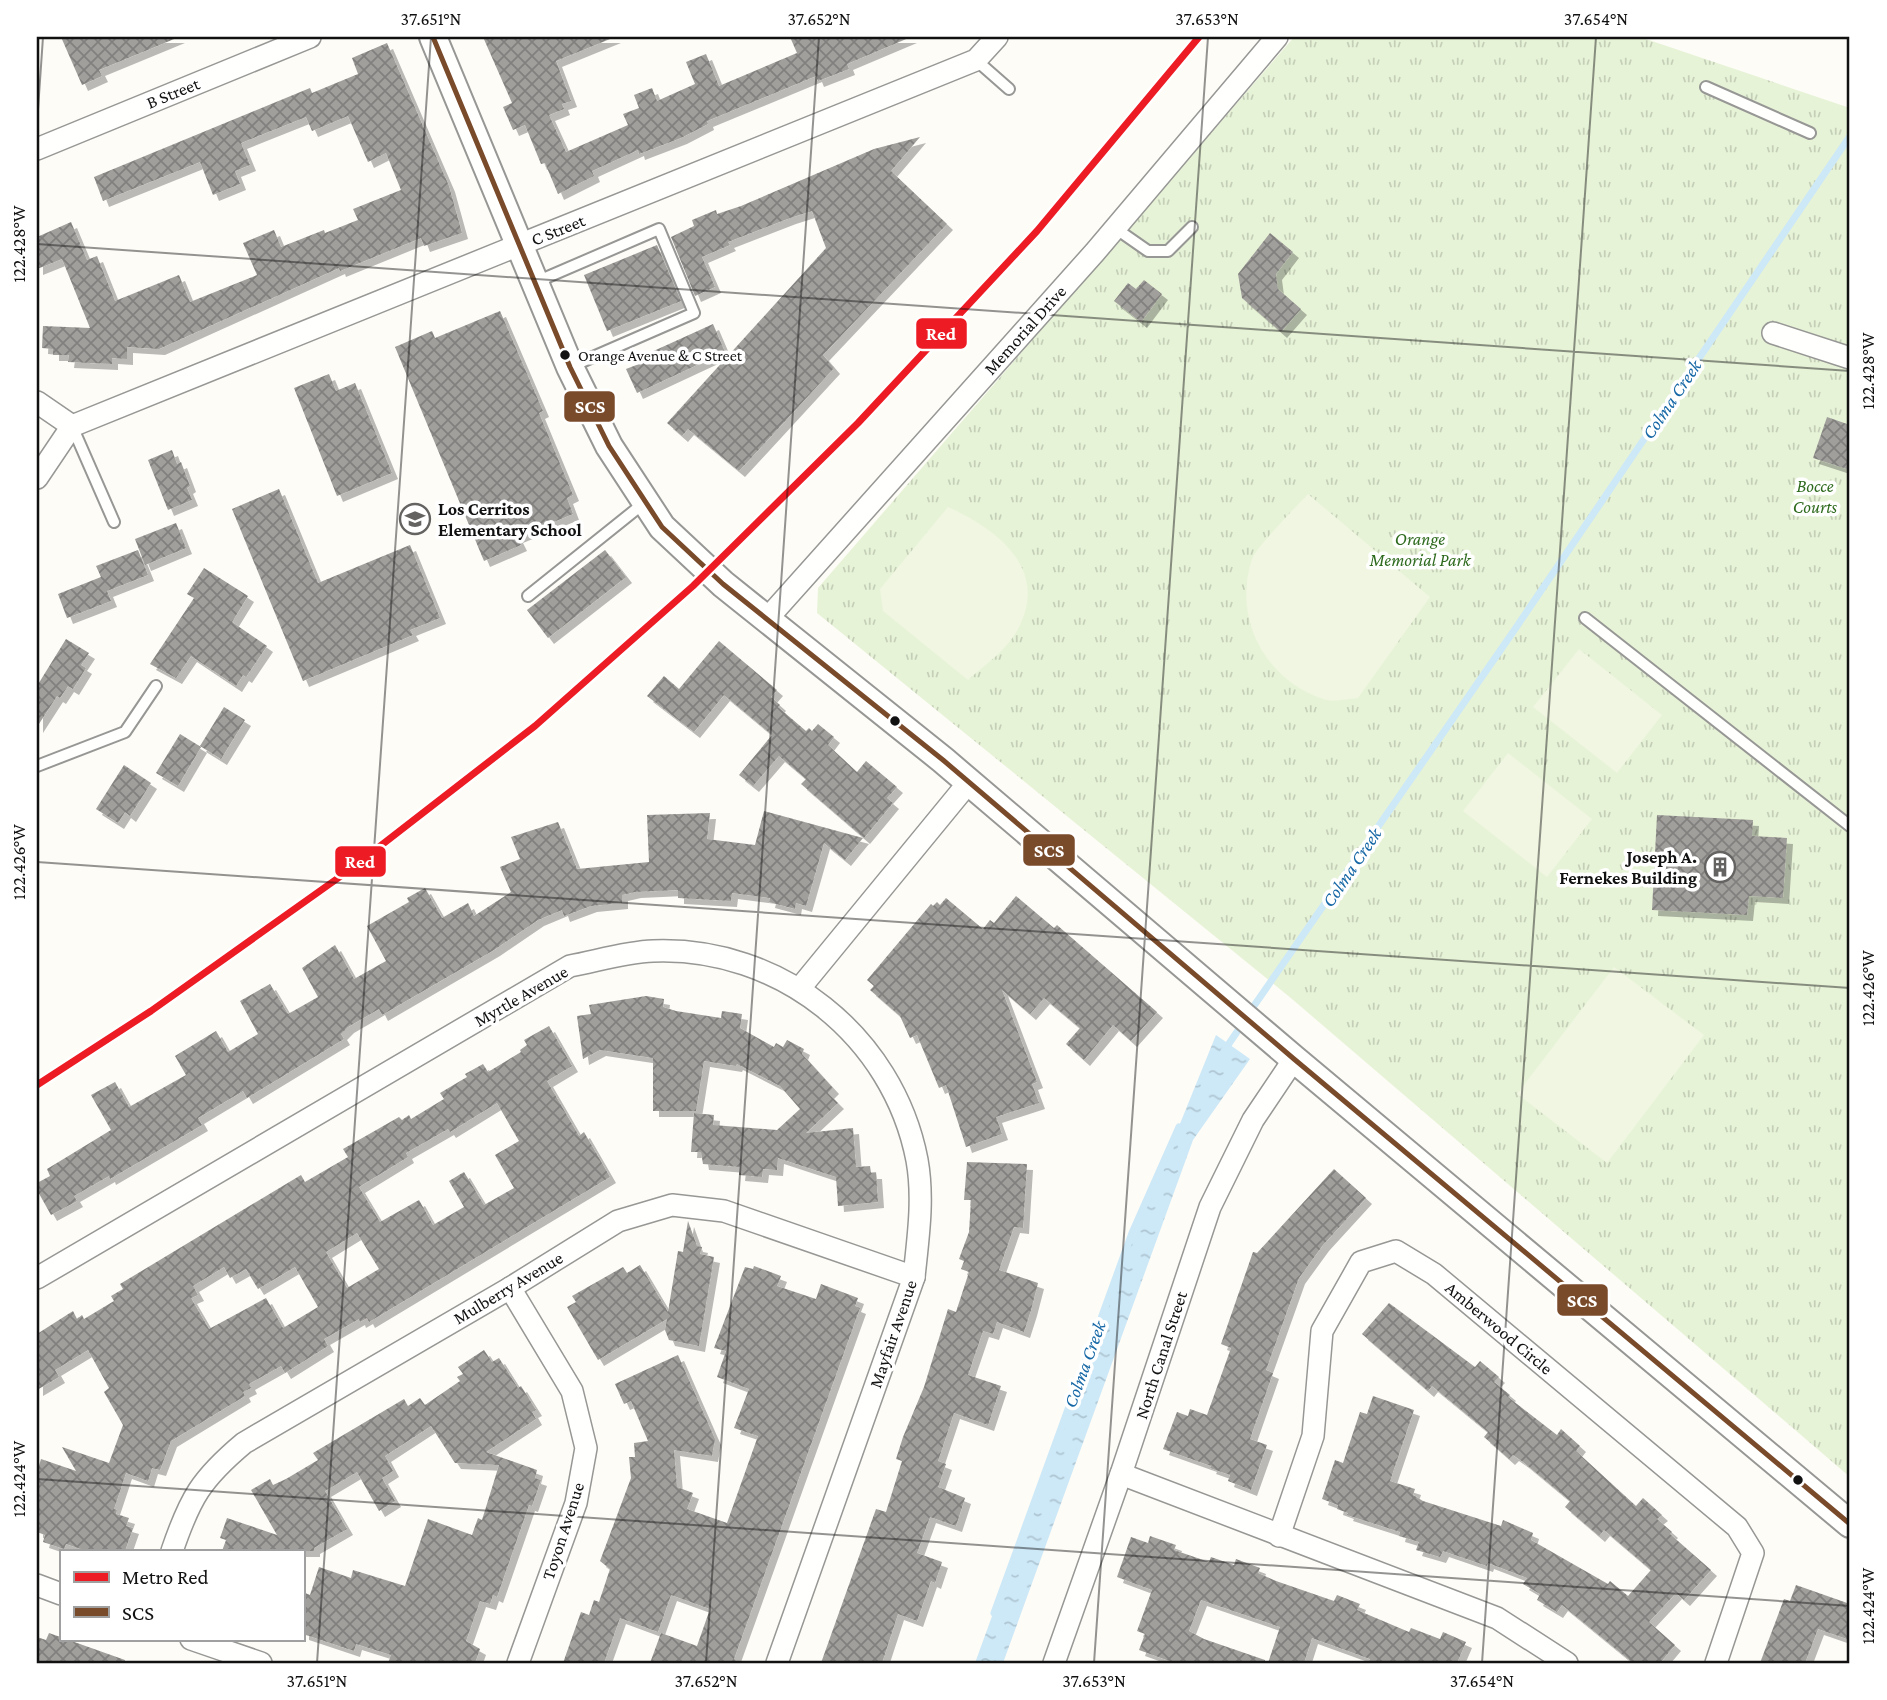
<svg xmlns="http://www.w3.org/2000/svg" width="1887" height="1700" font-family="'Crimson Pro',serif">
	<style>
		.park { fill: url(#park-tufts) }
		.pitch { fill: #f0f6e1 }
		.water { fill: url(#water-ripples) }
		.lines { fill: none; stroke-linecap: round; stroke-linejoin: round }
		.stream { stroke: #cde8f7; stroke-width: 7 }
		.building { fill: url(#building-cross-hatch); fill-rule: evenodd; filter: url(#shadow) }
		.service-casing { stroke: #979795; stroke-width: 14 }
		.minor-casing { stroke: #979795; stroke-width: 24 }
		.tertiary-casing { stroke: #979795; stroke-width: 30 }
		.service { stroke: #fffffe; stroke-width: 10 }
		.minor { stroke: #fffffe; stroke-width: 21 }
		.tertiary { stroke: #fffffe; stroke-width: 26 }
		.bus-1-casing { stroke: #fff; stroke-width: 10 }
		.bus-1 { stroke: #7a4b2a; stroke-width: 5 }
		.metro-1-casing { stroke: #fff; stroke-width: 12 }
		.metro-1 { stroke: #ed1c24; stroke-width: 7 }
		.ticks { fill: none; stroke: #111; stroke-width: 2; stroke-opacity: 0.45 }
		.bus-dot { fill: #111; stroke: #fff; stroke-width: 2.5 }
		.labels { text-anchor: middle; stroke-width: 7; stroke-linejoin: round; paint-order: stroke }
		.bus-label { font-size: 16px; fill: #111; stroke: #fff; text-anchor: start }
		.street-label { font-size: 18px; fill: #111; stroke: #fff }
		.park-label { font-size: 18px; font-style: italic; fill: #2f6b1f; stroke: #fff }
		.poi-label { font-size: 18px; font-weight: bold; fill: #111; stroke: #fff; text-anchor: start }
		.water-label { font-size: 19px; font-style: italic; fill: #1768a6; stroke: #fff }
		.line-badge { stroke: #fff; stroke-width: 2.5 }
		.badge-label { font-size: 19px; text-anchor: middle; font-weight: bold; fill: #fff }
		.neatline { fill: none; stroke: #111; stroke-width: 2.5 }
		.ticks-label { font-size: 18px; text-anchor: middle; fill: #111 }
	</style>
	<defs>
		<pattern id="park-tufts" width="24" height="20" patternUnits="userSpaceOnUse" patternTransform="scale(1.75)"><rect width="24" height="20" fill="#e7f3d7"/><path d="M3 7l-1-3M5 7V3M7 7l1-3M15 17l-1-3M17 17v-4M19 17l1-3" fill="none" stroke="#c5cfb8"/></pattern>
		<pattern id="water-ripples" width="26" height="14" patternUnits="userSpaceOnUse" patternTransform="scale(1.75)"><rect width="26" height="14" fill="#cde8f7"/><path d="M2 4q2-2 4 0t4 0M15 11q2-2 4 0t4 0" fill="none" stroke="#afc6d3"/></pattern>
		<pattern id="building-cross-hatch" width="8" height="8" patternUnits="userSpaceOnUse" patternTransform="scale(1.75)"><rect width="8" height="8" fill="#a19f9c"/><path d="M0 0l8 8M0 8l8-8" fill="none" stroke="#82807e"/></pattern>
		<filter id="shadow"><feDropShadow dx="6" dy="6" stdDeviation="0" flood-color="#0004"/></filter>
	</defs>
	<rect width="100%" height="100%" fill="#fdfcf7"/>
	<path class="park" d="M1294,37H1640L1850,108V1477L1292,999L817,613L818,588Z"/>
	<g class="pitch">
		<path d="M1308,494L1430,597L1358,698C1348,699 1335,702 1326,700C1266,682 1232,619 1252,559C1257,546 1296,507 1308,494Z"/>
		<path d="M948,507C997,529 1050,569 1018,629C1007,650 986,664 968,680L883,611L880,589Z"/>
		<path d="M1579,649L1662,715L1617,773L1533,707Z"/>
		<path d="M1508,753L1592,819L1547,877L1463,811Z"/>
		<path d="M1614,967L1704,1035L1607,1163L1517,1094Z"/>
	</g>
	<path class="water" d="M1216,1035L1250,1059L1193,1140L1003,1663H975L1095,1333Z"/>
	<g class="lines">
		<g class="stream">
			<path d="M1249,1013L1513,632L1850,136"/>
			<path d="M1224,1051L1243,1023"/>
			<path d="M994,1613L1132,1233L1179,1127"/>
		</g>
	</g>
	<g class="building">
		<path d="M61,37H179L99,70L102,76L82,85Z"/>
		<path d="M483,37H615L556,61L571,101L562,104L564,109L549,115L566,152L628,125L623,114L639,108L634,95L652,88L657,101L695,84L686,62L706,54L719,86L797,53L790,37H911L847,64L849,69L818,81L816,76L707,121L708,124L681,138L639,154L638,150L592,171L594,176L558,194L545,163L541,164L525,125L513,130L503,107L512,103Z"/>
		<path d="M387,43L449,186L462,233L424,246L421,238L340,271L339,268L159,349L127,347V359L112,358V364L68,362L69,355H53V349L42,348L43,326L90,328L62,259L37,269V237L71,222L87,260L97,256L115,301L179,275L190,302L257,275L243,243L274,230L281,247L324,230L325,233L358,220L353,209L401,190L386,153L368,162L348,116L312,131L306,117L241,143L250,165L235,171L240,184L213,195L200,162L103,201L94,177L310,88L312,93L358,74L352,58Z"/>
		<path d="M920,137L891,171L947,224L823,355L834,368L739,471L688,429L682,436L667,423L826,248L812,211L790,218L728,242L730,245L702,257L715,287L695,296L671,237L694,226L692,220L716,210L717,214L741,206L874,149Z"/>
		<path d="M1270,233L1293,252L1276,274L1278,289L1301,309L1281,332L1242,298L1238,274Z"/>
		<path d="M657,245L681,301L607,331L584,275Z"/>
		<path d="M1144,280L1162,294L1141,322L1114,301L1128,283L1136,289Z"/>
		<path d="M500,311L543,411L539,413L573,495L567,498L573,514L517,537L521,545L484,561L395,347L432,331L435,338Z"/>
		<path d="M713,324L725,352L637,393L626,369L639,364L636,359Z"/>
		<path d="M329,374L336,391L355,383L392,473L337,496L294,388Z"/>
		<path d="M1827,417L1850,425V470L1813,458Z"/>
		<path d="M172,450L177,464L181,462L190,486L187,488L192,500L168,510L148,460Z"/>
		<path d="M279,489L318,583L410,545L440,618L410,630L413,635L303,681L232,509Z"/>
		<path d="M176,523L186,548L145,565L135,539Z"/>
		<path d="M138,550L148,575L107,591L111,601L67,618L58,594L101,577L96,566Z"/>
		<path d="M605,550L626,577L548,638L527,610Z"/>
		<path d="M204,568L248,596L232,622L267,646L246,677L243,675L236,686L191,656L176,678L150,664L194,598L187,594Z"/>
		<path d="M66,639L89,653L81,665L86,668L73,689L68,686L60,698L57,696L37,727V686Z"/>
		<path d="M719,641L777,690L771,697L780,705L778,707L806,731L809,728L812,731L818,724L834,737L828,745L857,772L866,761L897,787L887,798L893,803L864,838L801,784L806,779L779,756L753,786L739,775L772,735L724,695L694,732L647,696L664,676L679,689Z"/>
		<path d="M224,707L245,720L221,759L200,746Z"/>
		<path d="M180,734L201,747L178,786L156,773Z"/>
		<path d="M124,765L151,783L130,816L125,812L118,823L96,809Z"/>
		<path d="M764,811L863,838L845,860L824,843L806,906L796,903L795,909L769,902L770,898L732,893L731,901L678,898V890L635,892L622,895V903L591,906L564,916L562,910L538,920L494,950L382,1015L379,1009L348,1027L341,1034L344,1039L247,1098L243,1091L198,1118L202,1125L110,1179L109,1176L74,1196L77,1201L51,1215L37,1190V1183L50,1176L47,1169L111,1130L91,1095L115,1082L129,1107L186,1075L175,1056L216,1031L228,1052L258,1034L240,1001L270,984L288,1014L318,997L302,968L335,945L354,979L386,961L367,926L409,902L407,898L425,888L442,918L468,903L474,916L511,892L500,867L520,859L511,837L558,822L577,869L649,862L647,815L710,813L707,839L755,845Z"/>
		<path d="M1657,815L1753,820L1752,836L1787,838L1783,898L1749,896L1747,915L1652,910Z"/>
		<path d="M1016,896L1054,928L1057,925L1157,1012L1131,1041L1113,1025L1084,1060L1066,1044L1080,1028L1044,998L1030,1014L1002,990L1037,1082L1032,1084L1039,1103L996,1117L1002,1134L966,1147L946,1085L939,1088L917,1035L910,1038L900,1016L870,990L874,986L867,980L931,904L933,906L937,902L940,905L946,898L983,929L990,920L994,923Z"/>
		<path d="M646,996L664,999L663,1007L676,1011L721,1018L722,1011L742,1014L740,1028L774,1047L776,1043L783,1047L787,1040L804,1049L802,1054L833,1088L828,1093L838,1103L806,1133L853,1128L856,1167L870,1166L871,1173H876L878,1202L838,1206L836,1177L778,1158L777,1170L763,1169L762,1177L739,1175L740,1167L703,1164L701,1152H691L694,1113L714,1115L713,1125L777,1130L800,1109L780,1086L737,1064L736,1066L704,1061L696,1111H653V1058L600,1050L583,1059L577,1016L591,1014L589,1005Z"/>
		<path d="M549,1026L572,1066L547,1081L579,1136L584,1132L610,1177L369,1322L367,1318L360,1322L359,1319L324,1339L328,1346L285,1373L281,1366L249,1384L251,1388L243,1392L245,1396L171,1441L160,1470L152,1468L148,1481L126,1473L114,1509L117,1510L116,1514L129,1518L126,1526L133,1528L125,1551H87L66,1544L64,1549L43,1542L45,1535L37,1532V1472L41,1459L76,1471L62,1447L109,1463L123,1425L104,1392L109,1388L88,1350L55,1370L59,1377L37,1390V1334L73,1311L77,1319L82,1315L84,1319L114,1301L111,1296L123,1289L120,1284L301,1175L305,1182L348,1157L343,1149L399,1117L402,1120L409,1115L411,1119L444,1099L440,1093L467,1077L465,1074L483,1064L488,1072L521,1052L520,1050L527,1045L524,1040ZM497,1103L519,1141L495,1155L514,1188L484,1205L464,1172L449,1181L464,1207L433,1225L419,1200L380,1222L359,1187L408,1157L406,1153L448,1129L450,1132ZM357,1233L379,1269L347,1288L326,1252ZM224,1267L230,1278L246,1269L258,1289L295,1267L318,1307L283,1328L266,1298L209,1329L191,1298L198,1295L193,1286Z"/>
		<path d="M967,1162L1027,1164L1023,1228L1014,1227L999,1270L1038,1283L1031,1310L1024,1332L997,1322L993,1334L983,1331L968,1375L1001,1386L988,1425L954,1413L938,1461L946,1464L938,1487L965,1498L956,1526L930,1517L917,1553L942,1562L935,1583L931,1581L917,1621L898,1614L882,1663H821L876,1509L886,1512L902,1461L896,1459L903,1437L924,1387L948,1309L956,1312L969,1272L961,1269L964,1261L959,1259L969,1232L971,1200H964Z"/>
		<path d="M1334,1169L1366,1198L1323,1245L1299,1278L1266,1370L1273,1373L1250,1439L1267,1445L1251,1490L1228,1481L1230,1475L1210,1468L1211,1466L1163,1449L1177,1412L1188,1416L1190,1409L1207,1415L1231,1348L1221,1344L1253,1252L1257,1253Z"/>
		<path d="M688,1221L697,1246L702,1247L700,1254L714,1257L699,1346L669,1340L665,1330L667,1319L598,1360L567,1307L576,1302L572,1296L623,1267L627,1273L640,1265L668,1312L678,1251L683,1252Z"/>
		<path d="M754,1266L781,1276L777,1286L816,1299L821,1284L858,1298L855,1306L860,1308L734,1659L738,1663H650L661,1633L697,1646L710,1609L671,1595L658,1632L620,1618L604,1663H563L581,1612L589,1615L594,1600L599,1602L610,1569L600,1561L631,1478L629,1457H635L634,1443L648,1441L631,1401L624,1404L615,1384L678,1355L715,1439L712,1456L674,1450L677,1487L693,1493L687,1509L727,1523L758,1436L734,1428L749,1389L717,1377L726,1351L714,1348L745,1267L753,1269Z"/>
		<path d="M1389,1303L1475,1367L1480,1361L1499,1377L1494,1382L1510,1395L1508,1397L1557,1435L1561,1429L1580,1446L1576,1451L1636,1506L1643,1498L1662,1515L1657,1519L1672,1532L1670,1534L1711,1570L1684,1600L1676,1593L1649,1622L1675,1645L1660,1663H1633L1562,1605L1557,1612L1537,1600L1540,1594L1523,1584L1527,1578L1488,1563L1487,1566L1443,1551L1440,1557L1416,1550L1419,1542L1399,1536L1400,1532L1347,1515L1348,1513L1337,1509L1338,1505L1322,1499L1335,1460L1343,1463L1360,1412L1367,1414L1373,1396L1414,1410L1390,1481L1415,1489L1413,1495L1423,1501L1501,1526L1503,1520L1533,1533L1531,1540L1608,1584L1610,1581L1628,1596L1651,1570L1604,1530L1599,1536L1565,1507L1570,1501L1523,1462L1513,1455L1509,1459L1484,1437L1488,1432L1432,1386L1428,1391L1362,1334Z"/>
		<path d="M484,1350L492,1362L499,1358L518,1388L521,1386L536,1410L532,1412L536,1419L486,1452L537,1470L535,1478L541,1480L532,1506L529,1505L497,1597L493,1595L490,1604L480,1601L466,1641L480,1649L475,1663H388L391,1655L356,1644L354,1651L303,1634V1592L310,1595L319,1567L351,1578L353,1570L405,1586L428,1519L472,1535L478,1518L482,1520L499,1465L455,1463L431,1426L385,1456L393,1471L382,1478L395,1501L379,1511L357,1472L325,1491L347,1529L314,1548V1551H222L226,1540L220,1538L227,1518L277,1535L251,1490L270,1479L273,1485L286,1479L318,1460L313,1453L404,1399L408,1406L420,1398L425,1405L460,1381L457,1377L463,1374L458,1367Z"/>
		<path d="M1150,1536L1176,1545L1174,1550L1209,1562L1211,1557L1234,1565L1236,1559L1260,1568L1258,1573L1276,1581L1334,1601L1337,1595L1360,1604L1357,1610L1409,1632L1411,1628L1440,1639L1443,1632L1466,1642L1457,1663H1368L1370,1659L1312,1638L1304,1663H1268L1280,1627L1201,1600L1189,1631L1204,1639L1265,1660V1663H1175L1139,1650L1145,1634L1137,1631L1152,1590L1117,1577L1131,1537L1148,1543Z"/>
		<path d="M1796,1585L1850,1604V1640L1818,1629L1805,1663H1760L1784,1599L1790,1601Z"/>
		<path d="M49,1633L125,1660V1663H37V1637L46,1640Z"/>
	</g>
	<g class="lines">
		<g class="service-casing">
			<g id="service">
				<path d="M976,60L1009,89"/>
				<path d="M1706,87L1810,133"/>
				<path d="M1115,228L1148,251H1168L1192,227"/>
				<path d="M536,282L659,229L694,313L570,367"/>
				<path d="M72,426L114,522"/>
				<path d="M528,596L644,503"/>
				<path d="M1585,618L1850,826"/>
				<path d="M37,766L125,732L156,686"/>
			</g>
		</g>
		<g class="minor-casing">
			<g id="minor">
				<path d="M37,149L310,37"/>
				<path d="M1773,333L1850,358"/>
				<path d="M37,402L72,426L37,478"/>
				<path d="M72,426L976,60L997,37"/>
				<path d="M767,619L1095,252L1277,37"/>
				<path d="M800,988L969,782"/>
				<path d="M37,1278L570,966C597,961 626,952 653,951C780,946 893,1036 917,1160C924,1199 918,1238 914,1277L777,1663"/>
				<path d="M510,1288L572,1391L586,1448L576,1503L518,1663"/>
				<path d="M1121,1474L1497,1618L1567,1663"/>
				<path d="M1279,1536L1313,1436L1322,1331L1361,1262L1396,1251L1434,1274L1737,1527L1753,1553L1716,1663"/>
				<path d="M172,1551C190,1498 201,1479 244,1443L510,1288L618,1221L672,1205L724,1211L914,1277"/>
				<path d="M37,1585L61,1594"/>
				<path d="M191,1639L261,1663"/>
				<path d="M1054,1663L1121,1474L1210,1207L1253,1120L1294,1059"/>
			</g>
		</g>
		<g class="tertiary-casing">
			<path id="tertiary" d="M433,37L570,367L609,446L662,527L723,584L943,760L1294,1059L1850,1524"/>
		</g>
		<use href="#service" class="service"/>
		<use href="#minor" class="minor"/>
		<use href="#tertiary" class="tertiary"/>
		<g class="bus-1-casing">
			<path id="bus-1" d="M433,37L570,367L609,446L662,527L723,584L943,760L1294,1059L1850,1524"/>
		</g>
		<use href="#bus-1" class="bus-1"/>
		<g class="metro-1-casing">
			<path id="metro-1" d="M37,1085L151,1011L348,871L535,726L693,586L858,423L1037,231L1199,37"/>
		</g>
		<use href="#metro-1" class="metro-1"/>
	</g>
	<path class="ticks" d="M37,124L43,37M37,244L1850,371M37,862L1850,988M37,1479L1850,1606M317,1663L431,37M706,1663L819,37M1094,1663L1208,37M1482,1663L1596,37"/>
	<defs>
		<g id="school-ring" transform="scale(1.575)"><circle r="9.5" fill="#fff" stroke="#646362" stroke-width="1.5"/><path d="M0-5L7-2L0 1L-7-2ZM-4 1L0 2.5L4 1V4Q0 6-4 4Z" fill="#646362"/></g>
		<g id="building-ring" transform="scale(1.575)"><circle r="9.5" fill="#fff" stroke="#646362" stroke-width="1.5"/><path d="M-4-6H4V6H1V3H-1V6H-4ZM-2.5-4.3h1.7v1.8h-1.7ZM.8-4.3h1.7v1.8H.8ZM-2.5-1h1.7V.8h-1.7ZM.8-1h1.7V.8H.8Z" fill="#646362"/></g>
	</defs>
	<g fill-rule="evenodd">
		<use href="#school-ring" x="415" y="519"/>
		<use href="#building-ring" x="1720" y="867"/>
	</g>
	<g class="bus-dot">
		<circle cx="565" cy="355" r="6"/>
		<circle cx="895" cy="721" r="6"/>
		<circle cx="1798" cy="1480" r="6"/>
	</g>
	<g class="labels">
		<g class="bus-label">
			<text x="578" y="361">Orange Avenue &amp; C Street</text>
		</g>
		<g class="street-label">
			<text transform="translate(173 93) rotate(-22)" y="6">B Street</text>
			<text transform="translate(558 230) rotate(-22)" y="6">C Street</text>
			<text transform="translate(1025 330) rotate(-48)" y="6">Memorial Drive</text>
			<text transform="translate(521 996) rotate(-30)" y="6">Myrtle Avenue</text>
			<text transform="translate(508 1288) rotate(-31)" y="6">Mulberry Avenue</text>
			<text transform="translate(1499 1328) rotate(40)" y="6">Amberwood Circle</text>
			<text transform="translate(893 1334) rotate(-71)" y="6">Mayfair Avenue</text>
			<text transform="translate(1161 1355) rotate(-72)" y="6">North Canal Street</text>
			<text transform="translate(563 1531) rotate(-72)" y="6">Toyon Avenue</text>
		</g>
		<g class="park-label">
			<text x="1815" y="492">Bocce<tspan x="1815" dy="21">Courts</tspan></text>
			<text x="1420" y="545">Orange<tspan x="1420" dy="21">Memorial Park</tspan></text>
		</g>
		<g class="poi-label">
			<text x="438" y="515">Los Cerritos<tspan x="438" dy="21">Elementary School</tspan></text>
			<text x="1697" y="863" text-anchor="end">Joseph A.<tspan x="1697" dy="21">Fernekes Building</tspan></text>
		</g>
		<g class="water-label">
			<text transform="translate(1671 399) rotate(-56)" y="7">Colma Creek</text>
			<text transform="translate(1351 867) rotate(-56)" y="7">Colma Creek</text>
			<text transform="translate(1084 1364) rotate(-70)" y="7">Colma Creek</text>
		</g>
	</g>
	<g class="line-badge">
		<rect x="915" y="317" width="53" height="33" rx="7" fill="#ed1c24"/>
		<rect x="563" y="390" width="53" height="33" rx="7" fill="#7a4b2a"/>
		<rect x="1022" y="833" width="54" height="34" rx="7" fill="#7a4b2a"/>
		<rect x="334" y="845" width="53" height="33" rx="7" fill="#ed1c24"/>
		<rect x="1556" y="1283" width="53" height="34" rx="7" fill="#7a4b2a"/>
	</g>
	<g class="badge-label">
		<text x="941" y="340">Red</text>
		<text x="590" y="413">SCS</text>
		<text x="1049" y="857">SCS</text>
		<text x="360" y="868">Red</text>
		<text x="1582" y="1307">SCS</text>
	</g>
	<rect width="1887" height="1700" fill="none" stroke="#ffffff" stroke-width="77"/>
	<rect x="60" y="1550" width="245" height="91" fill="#ffffff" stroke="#a0a0a0" stroke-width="2"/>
	<rect x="74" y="1572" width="35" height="10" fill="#ed1c24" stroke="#a0a0a0" stroke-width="2"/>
	<text x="122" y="1584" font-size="21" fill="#111111">Metro Red</text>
	<rect x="74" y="1607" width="35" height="10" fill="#7a4b2a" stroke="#a0a0a0" stroke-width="2"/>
	<text x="122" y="1620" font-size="21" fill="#111111">SCS</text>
	<rect x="38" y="38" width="1810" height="1624" class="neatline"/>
	<g class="ticks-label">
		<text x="431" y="25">37.651°N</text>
		<text x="819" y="25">37.652°N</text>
		<text x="1207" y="25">37.653°N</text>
		<text x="1596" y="25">37.654°N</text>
		<text transform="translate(19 244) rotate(-90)" y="6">122.428°W</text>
		<text transform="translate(1868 371) rotate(-90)" y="6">122.428°W</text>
		<text transform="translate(19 862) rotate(-90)" y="6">122.426°W</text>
		<text transform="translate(1868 988) rotate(-90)" y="6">122.426°W</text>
		<text transform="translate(19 1479) rotate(-90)" y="6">122.424°W</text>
		<text transform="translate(1868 1606) rotate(-90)" y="6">122.424°W</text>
		<text x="317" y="1687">37.651°N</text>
		<text x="706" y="1687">37.652°N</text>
		<text x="1094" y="1687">37.653°N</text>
		<text x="1482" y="1687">37.654°N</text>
	</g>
</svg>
